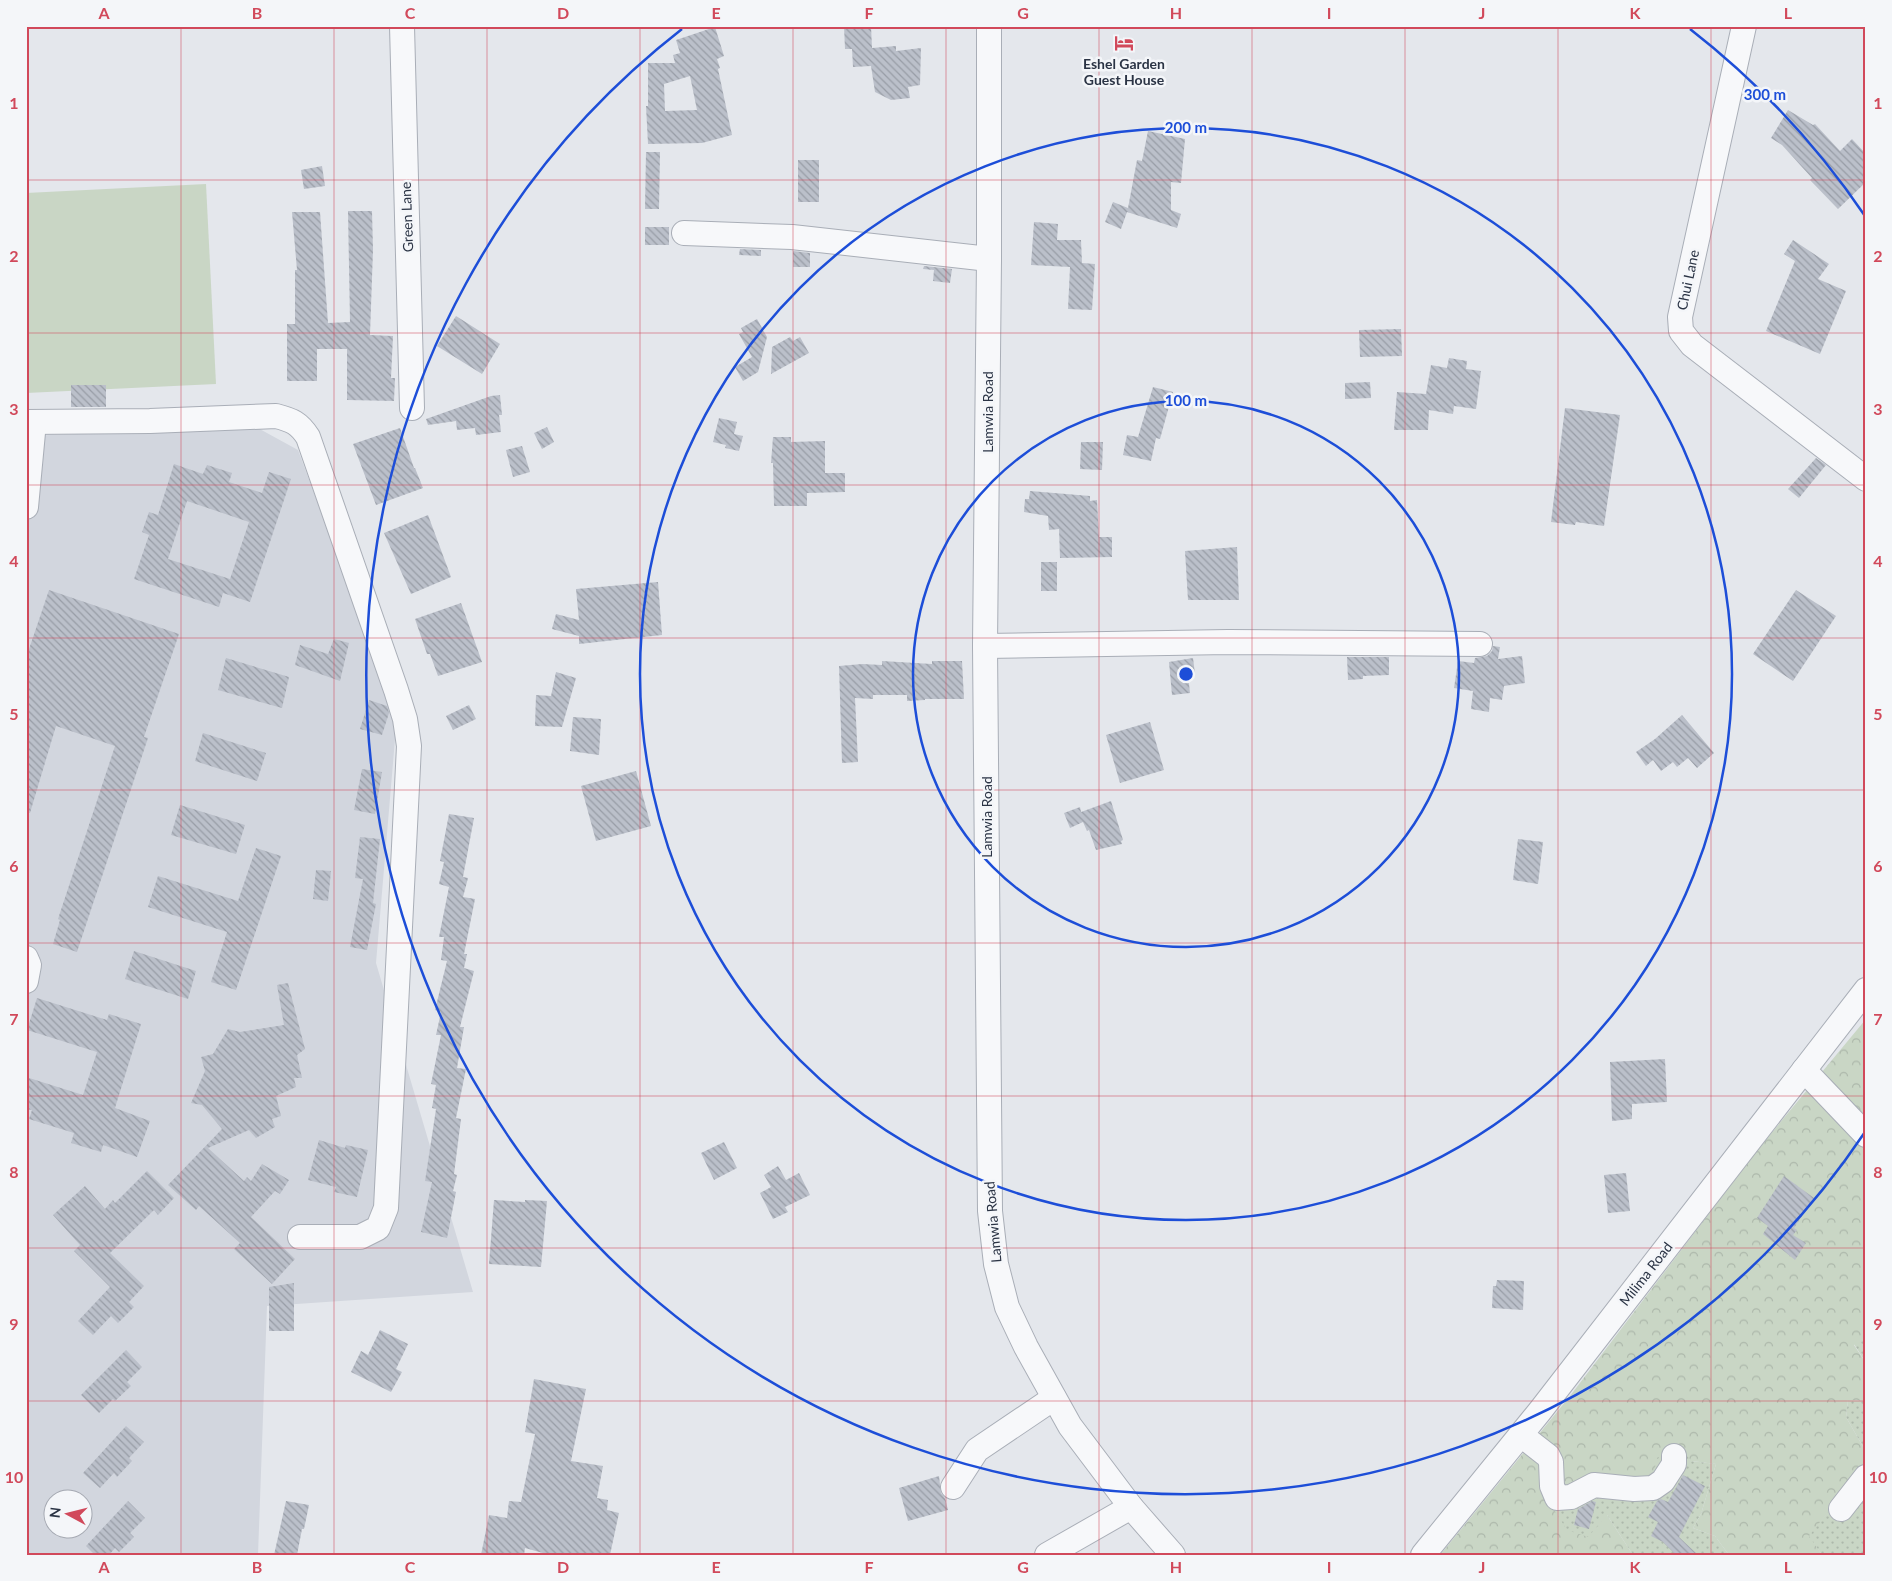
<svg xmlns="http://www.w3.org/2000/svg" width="1892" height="1581" font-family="Lato,sans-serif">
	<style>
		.built { fill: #d2d6de; fill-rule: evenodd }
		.forest { fill: url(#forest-crowns) }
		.park { fill: url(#park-dots) }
		.pitch { fill: #c9d6c5 }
		.building { fill: url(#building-back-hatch); fill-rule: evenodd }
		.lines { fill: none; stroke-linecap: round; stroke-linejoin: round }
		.minor-casing { stroke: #a9aeb7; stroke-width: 26 }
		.minor { stroke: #f7f8fa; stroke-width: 24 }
		.grid { fill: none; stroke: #d1495b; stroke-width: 1; stroke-opacity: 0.55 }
		.ring { fill: none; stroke: #1d4ed8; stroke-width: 2.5 }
		.labels { text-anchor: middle; stroke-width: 5; stroke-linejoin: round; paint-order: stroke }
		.poi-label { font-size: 14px; font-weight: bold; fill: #2b3445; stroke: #f4f6f9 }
		.street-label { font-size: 14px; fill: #2b3445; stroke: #f4f6f9 }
		.centre { fill: #1d4ed8; stroke: #f4f6f9; stroke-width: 2.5 }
		.ring-label { font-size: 15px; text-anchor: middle; font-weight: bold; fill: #1d4ed8; stroke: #f4f6f9; stroke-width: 5; stroke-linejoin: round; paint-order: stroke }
		.neatline { fill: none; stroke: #d1495b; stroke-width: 2 }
		.grid-label { font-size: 16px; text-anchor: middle; font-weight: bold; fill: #d1495b }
	</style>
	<defs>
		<pattern id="forest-crowns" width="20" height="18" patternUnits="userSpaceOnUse" patternTransform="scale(1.25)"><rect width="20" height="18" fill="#c9d6c5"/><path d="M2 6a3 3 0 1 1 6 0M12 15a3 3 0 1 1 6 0" fill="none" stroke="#adb8ab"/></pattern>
		<pattern id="park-dots" width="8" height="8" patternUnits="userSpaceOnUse" patternTransform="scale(1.25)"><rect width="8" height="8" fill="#c9d6c5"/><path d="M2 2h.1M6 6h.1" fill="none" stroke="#adb8ab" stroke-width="1.8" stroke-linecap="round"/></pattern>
		<pattern id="building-back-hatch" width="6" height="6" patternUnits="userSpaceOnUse" patternTransform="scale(1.25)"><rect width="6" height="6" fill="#bbc0ca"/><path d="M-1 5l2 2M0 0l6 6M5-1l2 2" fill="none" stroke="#989da6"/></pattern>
	</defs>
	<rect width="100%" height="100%" fill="#e4e7ec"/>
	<path class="built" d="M256,427L298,450L397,716L376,963L473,1292L267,1306L258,1555H26V436ZM52,1498H82V1528H52Z"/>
	<path class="forest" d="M1866,1019V1337L1854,1345L1866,1363V1401L1848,1400L1846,1417L1866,1452V1460L1842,1494L1810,1536L1822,1555H1729L1715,1536L1693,1528L1701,1514L1716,1464L1691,1461L1652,1482L1607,1515L1633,1555H1440L1570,1396L1759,1148Z"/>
	<g class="park">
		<path d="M1866,1337V1363L1854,1344Z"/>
		<path d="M1848,1400L1866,1401V1452L1846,1417Z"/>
		<path d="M1678,1444L1691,1461L1716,1464L1701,1514L1693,1528L1715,1536L1729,1555H1633L1607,1515L1588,1537L1567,1530L1551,1505V1492L1584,1476L1617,1477L1652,1482L1657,1458Z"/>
		<path d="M1866,1460V1555H1822L1809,1536L1842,1494Z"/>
	</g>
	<path class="pitch" d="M206,184L216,384L26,393V193Z"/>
	<g class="building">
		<path d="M844,26H871L872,48L896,46V51L921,48L920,85L908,87L910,98L891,100L875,92L871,66L853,67L852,49H845Z"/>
		<path d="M715,27L724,56L717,59L720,68L718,69L732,135L702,143L648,144L646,106H648V63H675L673,55L680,53L676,40ZM690,76L697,110L665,111L664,84Z"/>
		<path d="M1788,110L1813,125L1815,124L1840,151L1852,139L1866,154V182L1838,209L1810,180L1812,178L1782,145L1771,138Z"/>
		<path d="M1148,131L1185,139L1181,183L1171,182V210L1181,214L1177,228L1127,212L1121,229L1105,222L1113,202L1128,208L1137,160L1142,161Z"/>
		<path d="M646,152H660L659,209H645Z"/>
		<rect x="798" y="160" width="21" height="42"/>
		<path d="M322,166L325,186L304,189L301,170Z"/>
		<path d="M348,211H372L373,250L370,335L393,336L391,378H395L394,401L347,400V349H317V381H287V324H295V270H297L292,212H320L328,323L350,322Z"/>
		<path d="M1034,222L1058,224L1057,240H1081L1082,263L1095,264L1092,310L1068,309L1070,267L1031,265Z"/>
		<rect x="645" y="227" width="24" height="18"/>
		<path d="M1793,240L1829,264L1818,279L1846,291L1820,354L1766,331L1795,261L1784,254Z"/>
		<path d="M740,249L761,250V256L739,255Z"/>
		<path d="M793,251L810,253V267H793Z"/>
		<path d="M924,266L952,269L950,283L933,281L934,270L923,269Z"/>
		<path d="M456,316L500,344L482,374L437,346Z"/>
		<path d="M757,319L767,337L758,372L743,381L735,367L752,357L739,334L743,332L741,328Z"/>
		<path d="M1401,329L1402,356L1360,357L1359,330Z"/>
		<path d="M790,337L793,341L800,337L809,353L771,374L772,347Z"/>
		<path d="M1449,358L1467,361L1466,369L1481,371L1476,409L1454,406L1453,414L1429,410L1428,430H1394L1397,392L1426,394L1431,365L1447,368Z"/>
		<path d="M1370,382L1371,398L1345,399V383Z"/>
		<rect x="71" y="385" width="35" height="22"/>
		<path d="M1153,387L1173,392L1160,439L1156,438L1151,461L1123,455L1127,435L1138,437Z"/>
		<path d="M500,395L502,415H499L501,432L476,435L475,428L457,430L456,421L428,425L426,419L491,396Z"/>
		<path d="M1565,408L1620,415L1604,526L1576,522L1575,525L1551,522Z"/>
		<path d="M719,418L737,422L734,434L743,436L739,451L725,448L726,445L713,442Z"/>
		<path d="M547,427L554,442L542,449L534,433Z"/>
		<path d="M400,428L414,468H415L423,488L376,505L353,444Z"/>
		<path d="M773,437H791V442L825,441V473H845V492L807,493V506H774L773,463H771Z"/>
		<path d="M1081,442H1103L1102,470L1080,469Z"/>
		<path d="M522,446L530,472L513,477L506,450Z"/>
		<path d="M1816,458L1826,465L1799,498L1788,489Z"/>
		<path d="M174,464L203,474L207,465L232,473L229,482L262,493L269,472L291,479L250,602L223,593L219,607L134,579L149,535L142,532L149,512L158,515ZM187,501L249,522L230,579L168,559Z"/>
		<path d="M1030,491L1090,496V501L1097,500L1099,537H1112V557L1060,558L1059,529L1049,530L1048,516L1024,512L1025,499H1029Z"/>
		<path d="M428,515L451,577L411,594L384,533Z"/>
		<path d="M1237,547L1239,600H1188L1185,551Z"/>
		<rect x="1041" y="562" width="16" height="29"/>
		<path d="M658,582L662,635L579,644V636L552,629L556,614L579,620L576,589Z"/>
		<path d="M49,590L179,634L144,737L148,738L77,952L53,944L60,920L58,919L115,746L56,726L30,813L26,812V658Z"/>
		<path d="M1796,590L1836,616L1793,681L1753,654Z"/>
		<path d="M461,603L482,662L438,676L430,654H427L415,619Z"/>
		<path d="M334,639L349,643L340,681L295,665L300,645L328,654Z"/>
		<path d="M1493,646L1500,647L1498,659L1522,656L1525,683L1504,686L1502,700L1490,698L1489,712L1471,709L1473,691L1454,688L1458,661L1474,663L1475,658L1487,656L1492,651Z"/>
		<path d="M1347,657H1389V675L1363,676V679L1348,680Z"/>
		<path d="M226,658L289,677L282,708L218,690Z"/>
		<path d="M1193,658L1195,674L1188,675L1190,693L1172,695L1169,662Z"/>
		<path d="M882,661L932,664V661H962L964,699H925V700L907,701V695H873V699L855,698L858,762L842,763L839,666L862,664L882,665Z"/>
		<path d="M556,672L576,678L562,727L535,726L536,695L551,696Z"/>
		<path d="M369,700L387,706L389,713L382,735L360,729Z"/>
		<path d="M469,705L476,719L453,730L446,716Z"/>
		<path d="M1682,715L1714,753L1697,768L1688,758L1677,767L1673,762L1661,771L1653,760L1646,766L1636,752L1655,739Z"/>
		<path d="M573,717L601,719L599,755L570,751Z"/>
		<path d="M1150,722L1164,770L1120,783L1106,735Z"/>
		<path d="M203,733L266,753L257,781L195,761Z"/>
		<path d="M362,769L382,772L375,814L354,810Z"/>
		<path d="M636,771L651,826L596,841L581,786Z"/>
		<path d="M1111,801L1123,840L1121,841L1122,844L1096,850L1089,830L1087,831L1083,822L1070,828L1064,813L1080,807L1081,812Z"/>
		<path d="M180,805L245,825L236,854L171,835Z"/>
		<path d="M449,814L474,818L463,877L468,878L463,897L475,899L464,954H467L464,968L474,971L460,1027H464L457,1068L466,1069L456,1118L461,1119L454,1174L457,1175L453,1191L456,1192L447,1238L421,1232L432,1182L425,1181L436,1109L432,1108L436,1085L431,1084L441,1035H436L441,1012L435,1010L447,961L441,960L444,937H439L449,887L439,884L444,862L440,861Z"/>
		<path d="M360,837L380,839L373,903L376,904L367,950L350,947L363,879L355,878Z"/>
		<path d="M1518,839L1543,842L1538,884L1513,880Z"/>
		<path d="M256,848L281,856L236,990L211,982L227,932L148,907L158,876L238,901Z"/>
		<path d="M316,870L331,871L328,901L313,899Z"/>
		<path d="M134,951L196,971L188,999L125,979Z"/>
		<path d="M288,983L305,1049L297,1055L302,1078H294L296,1087L276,1096L281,1116L272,1119L275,1127L256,1138L249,1130L208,1148L244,1181L247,1177L251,1181L262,1164L289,1180L280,1194L275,1191L251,1217L295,1259L272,1284L234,1249L240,1243L199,1206L196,1210L168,1185L222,1129L202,1105L191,1103L205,1071L201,1057L213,1054L228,1029L240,1032L284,1025L277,985Z"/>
		<path d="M37,998L107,1020L109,1014L141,1024L115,1108L150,1121L137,1157L103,1145L101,1152L71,1143L74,1133L29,1119L32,1110L26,1109V1077L83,1095L97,1052L27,1030Z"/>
		<path d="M1665,1059L1667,1102L1632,1104V1119L1612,1121L1610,1062Z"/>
		<path d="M319,1140L345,1148L346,1145L368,1150L357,1197L334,1192L336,1187L308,1180Z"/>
		<path d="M724,1142L737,1168L714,1180L701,1153Z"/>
		<path d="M778,1166L786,1180L799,1173L810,1195L785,1207L788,1212L773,1219L760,1193L771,1187L764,1175Z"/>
		<path d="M147,1171L174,1198L158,1215L154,1210L110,1253L144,1286L129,1302L134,1307L118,1323L111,1316L93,1335L78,1321L110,1287L74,1251L80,1245L53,1215L85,1186L105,1209L113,1200L115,1203Z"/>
		<path d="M1626,1173L1630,1211L1608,1213L1604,1175Z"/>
		<path d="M1784,1176L1814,1198L1794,1228L1797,1230L1793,1235L1806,1243L1795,1260L1763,1234L1768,1226L1757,1218Z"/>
		<path d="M494,1200L525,1202V1200L547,1201L541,1267L489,1264Z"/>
		<path d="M1497,1280L1524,1281L1523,1310L1492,1308L1493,1286H1496Z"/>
		<path d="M294,1283V1331H269V1287Z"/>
		<path d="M380,1330L408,1344L396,1369L402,1372L391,1392L351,1372L361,1351L368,1355Z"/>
		<path d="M126,1350L142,1367L127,1382L131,1386L115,1401L113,1399L99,1413L81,1395Z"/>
		<path d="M534,1379L586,1389L571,1461L603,1466L597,1498L608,1500L607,1510L619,1513L610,1555H550L525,1548L524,1555H481L489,1515L507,1518L509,1501L521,1502L535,1434L525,1432Z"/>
		<path d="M126,1426L144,1442L129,1458L132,1461L117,1477L114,1473L100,1488L83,1473Z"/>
		<path d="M1683,1475L1705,1486L1679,1537L1698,1555H1676L1663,1542L1651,1536L1658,1522L1648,1517L1657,1501L1661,1499L1668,1502Z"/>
		<path d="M939,1476L941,1493L945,1498L948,1510L908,1521L899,1488Z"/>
		<path d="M128,1501L145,1518L130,1533L134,1537L119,1552L115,1548L109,1555H95L86,1546Z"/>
		<path d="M286,1501L309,1505L304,1529H302L297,1555H274Z"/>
		<path d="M1592,1501L1596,1502L1589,1529L1574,1525L1578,1509Z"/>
	</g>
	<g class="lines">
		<g class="minor-casing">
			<g id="minor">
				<path d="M402,26L412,408"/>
				<path d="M989,26V259L985,646L990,1211L996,1264L1007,1307L1026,1347L1070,1426L1131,1507L1173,1555"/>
				<path d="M1744,26L1680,317L1681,331L1692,345L1866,479"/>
				<path d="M684,233L792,237L989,259"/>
				<path d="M26,422L150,421L276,416C292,420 299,423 308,437L396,690L405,719L409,746L386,1208L378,1228L360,1237H300"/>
				<path d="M26,507L34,422"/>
				<path d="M985,646L1228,642L1480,644"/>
				<path d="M26,958L29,965L26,981"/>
				<path d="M1804,1070L1866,1135"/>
				<path d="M1521,1435L1548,1456L1551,1462L1552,1486L1557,1498L1571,1497L1594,1485L1634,1489L1653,1488L1663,1481L1674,1464V1456"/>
				<path d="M953,1487L977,1450L1054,1398"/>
				<path d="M1841,1509L1866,1477"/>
				<path d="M1047,1555L1131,1507"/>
				<path d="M1423,1555L1540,1411L1866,990"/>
			</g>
		</g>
		<use href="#minor" class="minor"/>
	</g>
	<path class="grid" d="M181,26V1555M334,26V1555M487,26V1555M640,26V1555M793,26V1555M946,26V1555M1099,26V1555M1252,26V1555M1405,26V1555M1558,26V1555M1711,26V1555M26,180H1866M26,333H1866M26,485H1866M26,638H1866M26,790H1866M26,943H1866M26,1096H1866M26,1248H1866M26,1401H1866"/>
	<g class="ring">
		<circle cx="1186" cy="674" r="273"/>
		<circle cx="1186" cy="674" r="546"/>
		<path d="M1865 1132A819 819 0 1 1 682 29M1690 29A819 819 0 0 1 1865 216"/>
	</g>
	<defs>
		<g id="hotel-bare" transform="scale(1.5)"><path d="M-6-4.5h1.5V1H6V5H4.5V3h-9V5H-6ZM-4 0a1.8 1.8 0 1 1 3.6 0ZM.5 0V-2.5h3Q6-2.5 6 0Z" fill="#d1495b" stroke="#f4f6f9" stroke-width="2.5" paint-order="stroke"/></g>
	</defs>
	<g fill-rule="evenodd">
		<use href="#hotel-bare" x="1124" y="43"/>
	</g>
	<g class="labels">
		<g class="poi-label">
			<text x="1124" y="69">Eshel Garden<tspan x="1124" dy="16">Guest House</tspan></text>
		</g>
		<g class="street-label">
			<text transform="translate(407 217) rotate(-92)" y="5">Green Lane</text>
			<text transform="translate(1688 280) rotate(-78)" y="5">Chui Lane</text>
			<text transform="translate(988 412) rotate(-90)" y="5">Lamwia Road</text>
			<text transform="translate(987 817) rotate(-90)" y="5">Lamwia Road</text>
			<text transform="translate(993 1222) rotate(-95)" y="5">Lamwia Road</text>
			<text transform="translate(1646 1274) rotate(-52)" y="5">Milima Road</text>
		</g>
	</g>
	<circle cx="1186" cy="674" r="8" class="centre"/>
	<g class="ring-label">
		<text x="1765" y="100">300 m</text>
		<text x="1186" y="133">200 m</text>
		<text x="1186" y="406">100 m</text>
	</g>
	<rect width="1892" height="1581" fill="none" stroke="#f4f6f9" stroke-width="55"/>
	<g transform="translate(68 1514) rotate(277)"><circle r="24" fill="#f4f6f9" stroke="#a4a8b1"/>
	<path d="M0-4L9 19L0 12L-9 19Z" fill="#d1495b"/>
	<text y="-8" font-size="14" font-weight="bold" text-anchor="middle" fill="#2b3445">N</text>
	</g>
	<rect x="28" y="28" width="1836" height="1526" class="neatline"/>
	<g class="grid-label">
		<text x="104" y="19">A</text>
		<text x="257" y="19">B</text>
		<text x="410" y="19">C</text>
		<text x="563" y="19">D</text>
		<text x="716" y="19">E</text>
		<text x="869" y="19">F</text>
		<text x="1023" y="19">G</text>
		<text x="1176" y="19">H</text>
		<text x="1329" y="19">I</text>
		<text x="1482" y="19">J</text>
		<text x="1635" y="19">K</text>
		<text x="1788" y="19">L</text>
		<text x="14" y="109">1</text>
		<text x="1878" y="109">1</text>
		<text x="14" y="262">2</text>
		<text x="1878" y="262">2</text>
		<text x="14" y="415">3</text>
		<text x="1878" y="415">3</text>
		<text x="14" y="567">4</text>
		<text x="1878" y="567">4</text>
		<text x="14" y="720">5</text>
		<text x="1878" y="720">5</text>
		<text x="14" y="872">6</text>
		<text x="1878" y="872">6</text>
		<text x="14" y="1025">7</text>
		<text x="1878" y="1025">7</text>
		<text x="14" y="1178">8</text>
		<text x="1878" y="1178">8</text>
		<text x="14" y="1330">9</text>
		<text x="1878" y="1330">9</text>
		<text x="14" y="1483">10</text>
		<text x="1878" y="1483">10</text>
		<text x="104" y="1573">A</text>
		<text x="257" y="1573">B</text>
		<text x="410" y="1573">C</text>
		<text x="563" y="1573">D</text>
		<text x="716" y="1573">E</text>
		<text x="869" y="1573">F</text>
		<text x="1023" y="1573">G</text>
		<text x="1176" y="1573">H</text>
		<text x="1329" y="1573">I</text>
		<text x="1482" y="1573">J</text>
		<text x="1635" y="1573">K</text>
		<text x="1788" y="1573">L</text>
	</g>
</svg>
